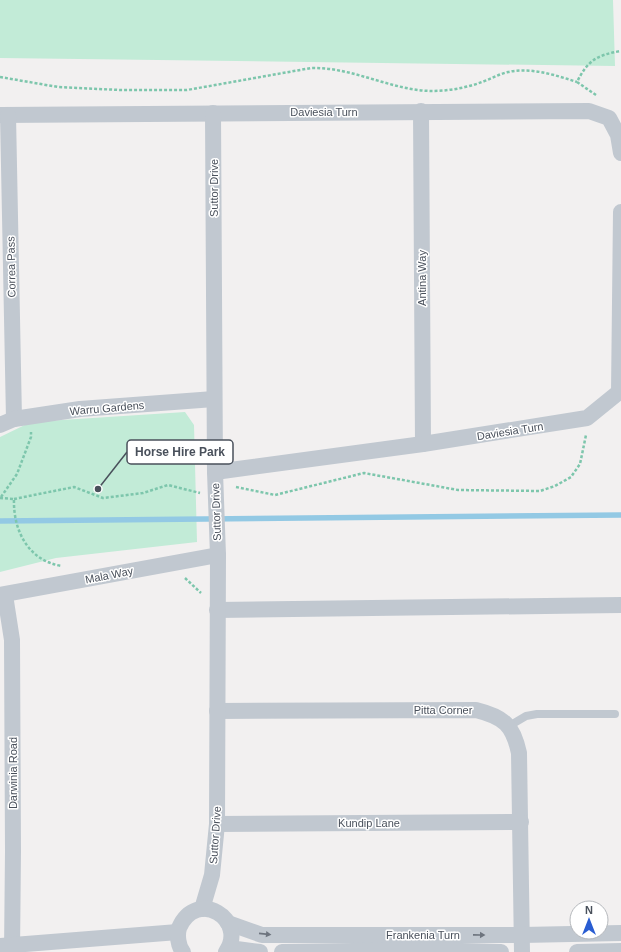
<svg xmlns="http://www.w3.org/2000/svg" width="621" height="952" font-family="Helvetica,sans-serif">
	<style>
		.green { fill: #c2ebd7 }
		.lines { fill: none; stroke-linecap: round; stroke-linejoin: round }
		.stream { stroke: #93c9e4; stroke-width: 5.5 }
		.path { stroke: #7dc6ac; stroke-width: 2.5; stroke-dasharray: 3 2; stroke-linecap: butt }
		.lane { stroke: #c1c8d0; stroke-width: 8 }
		.street { stroke: #c1c8d0; stroke-width: 16 }
		.oneway { fill: #6d747e }
		.labels { text-anchor: middle; stroke-width: 3; stroke-linejoin: round; paint-order: stroke }
		.street-label { font-size: 11px; fill: #49505b; stroke: #fff }
		.leader { fill: none; stroke: #49505b; stroke-width: 1.5 }
		.callout-dot { fill: #49505b; stroke: #fff; stroke-width: 1.5 }
		.callout { fill: #fff; stroke: #49505b; stroke-width: 1.5 }
		.callout-label { font-size: 12px; text-anchor: middle; font-weight: bold; fill: #49505b }
	</style>
	<rect width="100%" height="100%" fill="#f2f0f0"/>
	<g class="green">
		<path d="M0,0H613L615,66L0,58Z"/>
		<path d="M185,412L194,425L197,542L56,558L0,572V437L31,422Z"/>
	</g>
	<g class="lines">
		<path class="stream" d="M0,521L621,515"/>
		<g class="path">
			<path d="M0,77L58,87L120,90H187L311,68C353,67 390,90 431,91C448,91 466,88 482,82C491,79 499,74 508,72C531,67 555,75 577,82"/>
			<path d="M596,95L577,82C588,60 597,55 621,51"/>
			<path d="M236,487L275,495L364,473L458,490L540,491L555,486L571,477L580,464L586,435"/>
			<path d="M1,497L17,474L31,437V432"/>
			<path d="M0,498L14,499C13,530 28,561 62,566"/>
			<path d="M14,499L74,487L103,498L143,493L168,485L200,493"/>
			<path d="M185,578L201,593"/>
		</g>
		<path class="lane" d="M509,726L526,716L537,714H615"/>
		<g class="street">
			<path d="M421,111L423,444"/>
			<path d="M0,115L589,111L609,118L618,135L621,153"/>
			<path d="M8,115L14,419"/>
			<path d="M0,425L14,419L80,409L214,399"/>
			<path d="M215,472L423,444L587,418L619,392L621,212"/>
			<path d="M0,595L218,555"/>
			<path d="M5,595L12,640L13,851L12,952"/>
			<path d="M217,610L621,605"/>
			<path d="M217,711L476,710C504,717 513,725 519,753L522,952"/>
			<path d="M217,824L521,822"/>
			<path d="M202,909L212,875L217,824L218,555L215,472L213,113"/>
			<path d="M228,923L262,935H522L621,933"/>
			<path d="M0,946L178,932"/>
			<path d="M229,948L260,952"/>
			<path d="M183,952C178,946 177,935 179,928C197,887 248,920 226,952"/>
			<path d="M282,952L423,950L501,952"/>
			<path d="M577,952L621,951"/>
		</g>
	</g>
	<defs><path id="oneway-solid" d="M-6-.8H1V-3.2L6.5 0L1 3.2V.8H-6Z"/></defs>
	<g class="oneway">
		<use href="#oneway-solid" transform="translate(265 934) rotate(6)"/>
		<use href="#oneway-solid" transform="translate(479 935) rotate(1)"/>
	</g>
	<g class="labels">
		<g class="street-label">
			<text x="324" y="116">Daviesia Turn</text>
			<text transform="translate(214 188) rotate(-90)" y="4">Suttor Drive</text>
			<text transform="translate(11 267) rotate(-91)" y="4">Correa Pass</text>
			<text transform="translate(422 278) rotate(-90)" y="4">Antina Way</text>
			<text transform="translate(107 408) rotate(-5)" y="4">Warru Gardens</text>
			<text transform="translate(510 431) rotate(-9)" y="4">Daviesia Turn</text>
			<text transform="translate(216 512) rotate(-92)" y="4">Suttor Drive</text>
			<text transform="translate(109 575) rotate(-11)" y="4">Mala Way</text>
			<text x="443" y="714">Pitta Corner</text>
			<text transform="translate(13 773) rotate(-90)" y="4">Darwinia Road</text>
			<text x="369" y="827">Kundip Lane</text>
			<text transform="translate(215 835) rotate(-86)" y="4">Suttor Drive</text>
			<text x="423" y="939">Frankenia Turn</text>
		</g>
	</g>
	<path class="leader" d="M98 489L127 452"/>
	<circle class="callout-dot" cx="98" cy="489" r="4"/>
	<rect class="callout" x="127" y="440" width="106" height="24" rx="4"/>
	<g class="callout-label">
		<text x="180" y="456">Horse Hire Park</text>
	</g>
	<g transform="translate(589 920)"><circle r="19" fill="#ffffff" stroke="#b6b9bd"/>
	<path d="M0-3L7 15L0 10L-7 15Z" fill="#295dd2"/>
	<text y="-6" font-size="11" font-weight="bold" text-anchor="middle" fill="#49505b">N</text>
	</g>
</svg>
